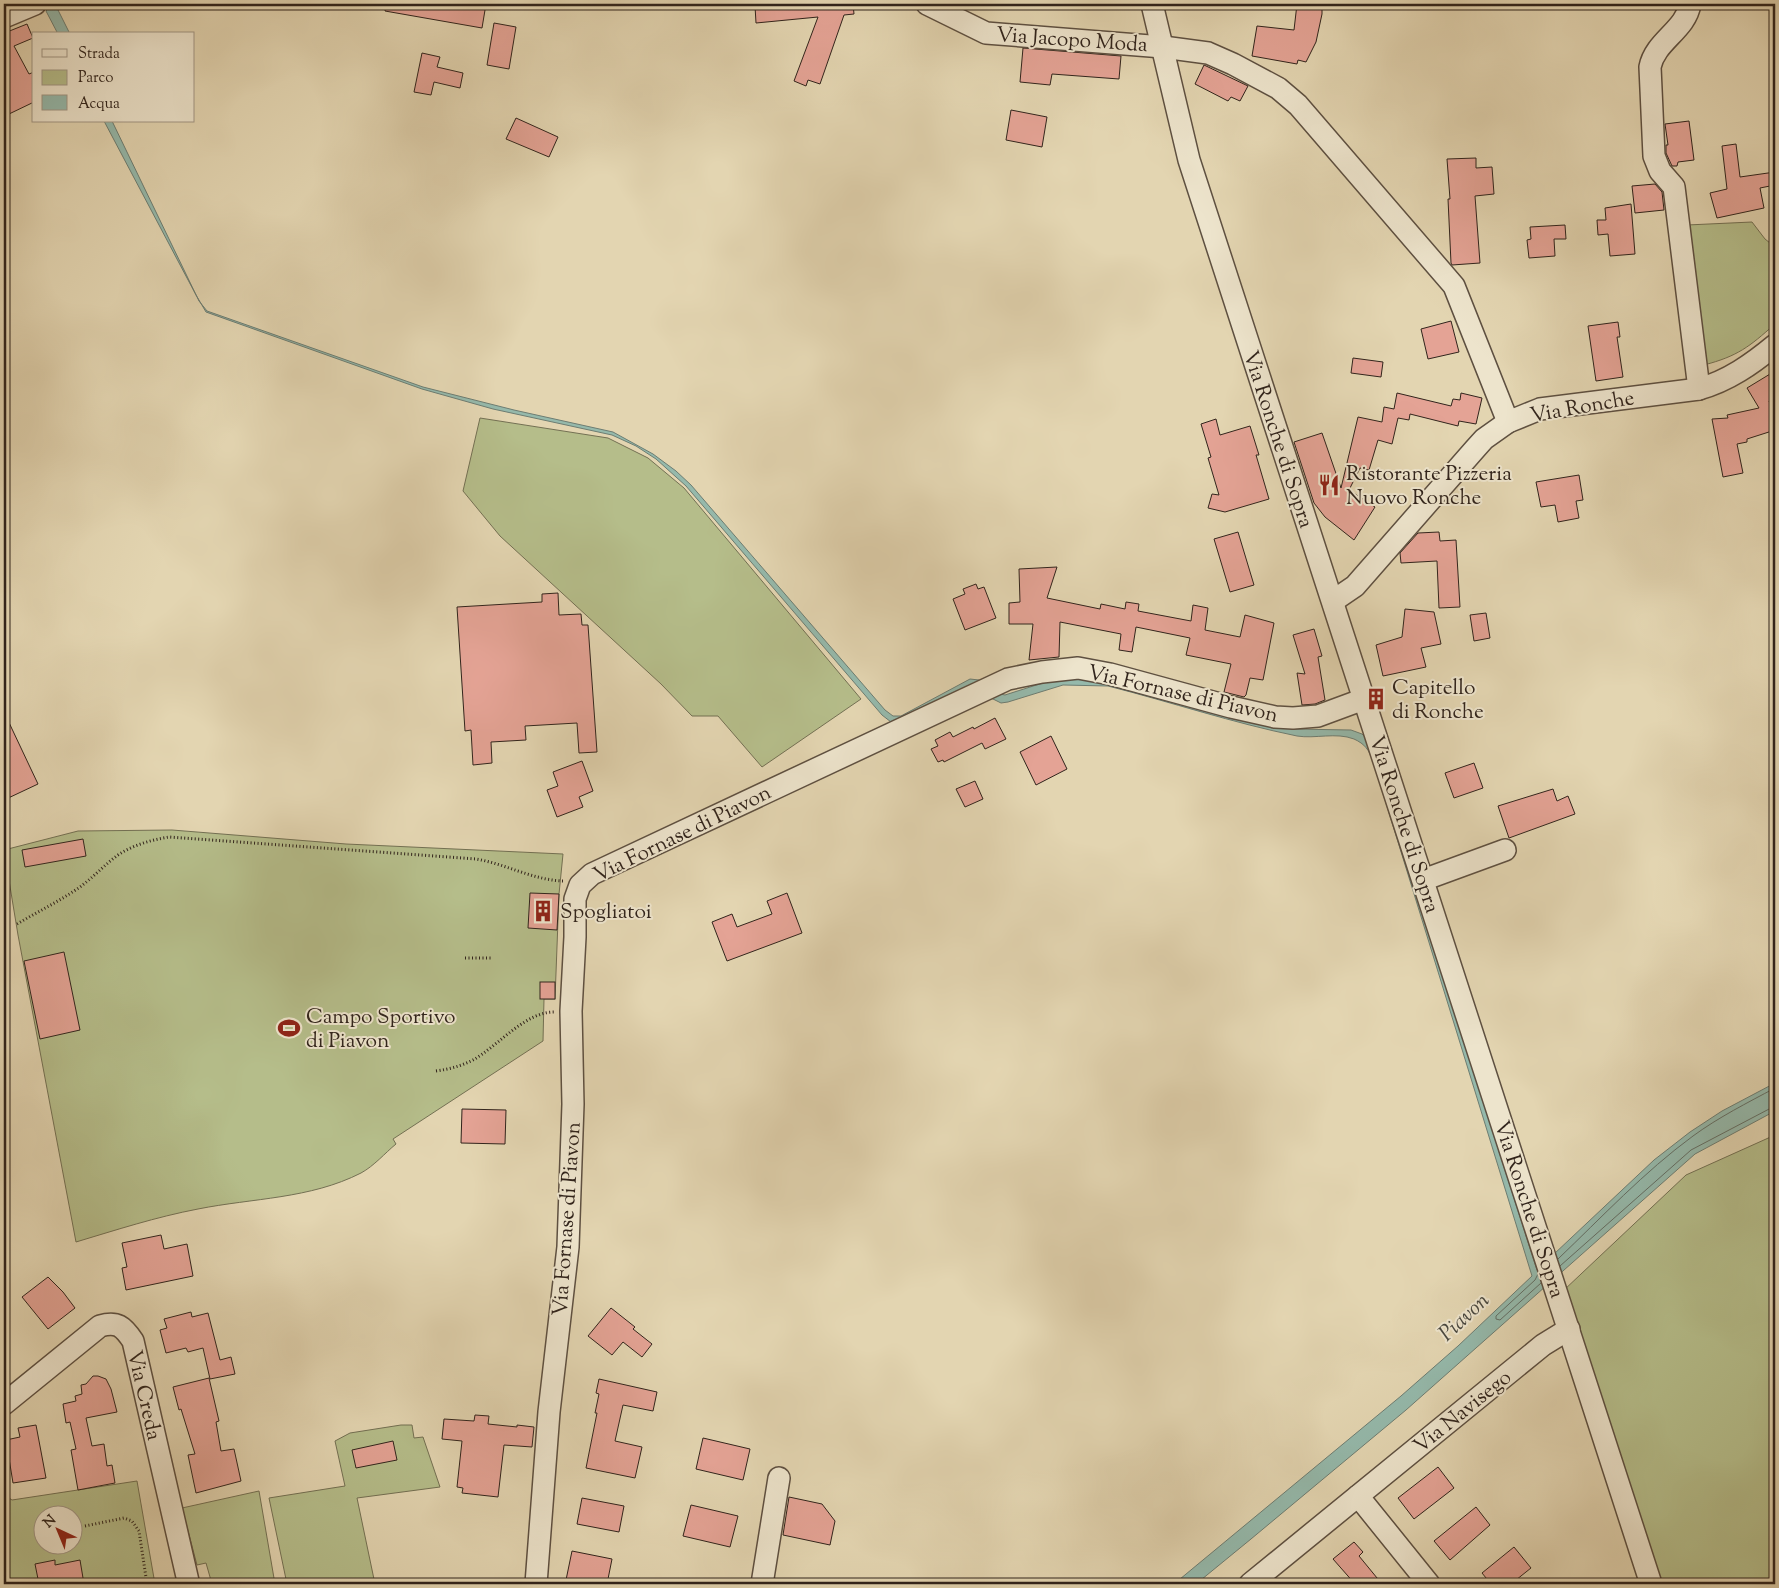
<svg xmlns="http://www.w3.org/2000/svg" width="1779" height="1588" font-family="'Sorts Mill Goudy',serif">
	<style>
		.green { fill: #b5bd8a; stroke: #737053; fill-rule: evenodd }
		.water { fill: #95b9ab; stroke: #6d7d72 }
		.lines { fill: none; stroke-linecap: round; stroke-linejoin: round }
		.shore { stroke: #636e64; stroke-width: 1 }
		.building { fill: #e4a395; stroke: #31241c }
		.minor-casing { stroke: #5e5041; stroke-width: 24 }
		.path { stroke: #31241c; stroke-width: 3; stroke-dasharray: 1 2.5; stroke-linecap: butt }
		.minor { stroke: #ede4cc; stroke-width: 21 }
		.labels { text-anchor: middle; stroke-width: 4; stroke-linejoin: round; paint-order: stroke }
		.street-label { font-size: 21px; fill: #31241c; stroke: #ede4cc }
		.poi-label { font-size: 21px; fill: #31241c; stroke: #ede4cc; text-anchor: start }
		.water-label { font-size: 22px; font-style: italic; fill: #4a4940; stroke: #ede4cc }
	</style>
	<rect width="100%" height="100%" fill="#e3d5b1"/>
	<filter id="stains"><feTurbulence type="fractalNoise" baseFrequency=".004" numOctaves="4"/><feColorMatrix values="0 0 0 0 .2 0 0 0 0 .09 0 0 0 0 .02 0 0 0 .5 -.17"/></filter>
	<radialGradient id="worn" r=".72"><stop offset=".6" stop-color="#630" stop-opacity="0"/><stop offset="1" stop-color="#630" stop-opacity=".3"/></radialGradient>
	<g class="green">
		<path d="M1752,222L1765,239L1775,247V324C1749,347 1738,356 1704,365L1687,225Z"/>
		<path d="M480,418L608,438L648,458L684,488L861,699L762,767L718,716H692L661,684L500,536L463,491Z"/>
		<path d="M172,830L346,844L563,854L559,894L555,999H544L543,1041L393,1139L396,1144C385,1153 374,1166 361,1173C310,1199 253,1198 198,1209C156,1217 116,1230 76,1242L18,935L4,850L78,831Z"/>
		<path d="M1775,1135V1584H1653L1563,1291L1686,1175Z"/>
		<path d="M401,1425H412L414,1438L423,1437L440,1487L357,1498L375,1584H287L269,1498L345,1486L335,1441L350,1433Z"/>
		<path d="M137,1481L155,1584H4V1487L6,1496L12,1500ZM42,1516H72V1546H42Z"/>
		<path d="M259,1491L275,1584H212L206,1563L197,1565L182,1508Z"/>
	</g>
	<g class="water">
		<path d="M53,4H55L70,34H58L46,11Z"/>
		<path d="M104,121H112L199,301L207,311L423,387L514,410L613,432L653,454L676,471L691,485L885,710L893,716H901L970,679L979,680L996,693L1005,695L1049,681L1087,677L1254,721L1292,729L1351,730L1362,734L1367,739L1537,1270L1654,1160L1690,1132L1722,1111L1775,1083V1111L1695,1154L1406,1410L1251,1539L1196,1584H1174L1401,1396L1458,1346L1532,1276L1373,761C1369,750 1365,744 1354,739C1336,732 1315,739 1297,736C1233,723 1171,702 1108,686L1063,685L1008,702L1001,703L989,697L896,723L891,722L882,715L686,486L656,459L636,446L612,435L493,409L422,389L206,312L196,295Z"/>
	</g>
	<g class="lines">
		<g class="shore">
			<path d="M1558,1259C1602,1217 1644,1172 1693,1136C1719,1117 1747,1103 1775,1088"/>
			<path d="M1560,1266L1691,1150L1771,1108L1775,1107"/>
			<path d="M1538,1274L1535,1280L1496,1316V1319L1500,1320L1541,1283"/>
		</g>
	</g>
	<g class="building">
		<path d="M386,4H486L482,28L385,11Z"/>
		<path d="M774,4H853L854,14L844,15L820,84L808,80L806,86L794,81L818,17L756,23L755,6Z"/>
		<path d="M1297,4H1322V14L1316,42L1306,62L1298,60L1297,64L1252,56L1257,26L1294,30Z"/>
		<path d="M494,23L516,27L509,69L487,65Z"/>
		<path d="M27,24L33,38L14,46L29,74L34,72V102L9,114L4,103V29H6L7,32Z"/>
		<path d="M1023,48L1121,56L1119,79L1052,74L1050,85L1020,82Z"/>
		<path d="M422,53L440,57L437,67L463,73L460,88L434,82L431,95L414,92Z"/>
		<path d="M1204,65L1248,86L1240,101L1231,97L1228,101L1195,84Z"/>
		<path d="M1011,110L1047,117L1042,147L1006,140Z"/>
		<path d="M516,118L558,137L549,157L506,139Z"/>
		<path d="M1689,121L1694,160L1678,162L1677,166H1672L1666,153V145H1668L1665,124Z"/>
		<path d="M1736,144L1740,177L1775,172V185L1760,188L1764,208L1717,218L1710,193L1727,189L1722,146Z"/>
		<path d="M1476,158V168L1492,167L1494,194L1475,196L1480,263L1452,265L1451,263L1448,199H1450L1447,159Z"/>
		<path d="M1655,184L1662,192L1664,210L1635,213L1632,186Z"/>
		<path d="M1631,204L1635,254L1610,256L1608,234L1598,235L1597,220H1606L1605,208Z"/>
		<path d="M1565,225L1566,239H1554L1555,256L1529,258L1527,240L1531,239L1530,227Z"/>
		<path d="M1451,321L1459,352L1428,359L1421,329Z"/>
		<path d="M1618,322L1620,337H1617L1623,377L1596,381L1588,326Z"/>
		<path d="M1353,358L1383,362L1381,377L1351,373Z"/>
		<path d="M1775,371V397L1769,401L1775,419V431L1773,432L1772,431L1747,439V442L1737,444L1743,473L1723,477L1712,419L1728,418L1727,415L1759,408L1747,388Z"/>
		<path d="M1397,393L1451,406L1453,399L1460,400L1461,393L1482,398L1476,424L1459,421L1458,426L1410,414L1409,420L1398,418L1392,444L1378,440L1369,470L1360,468L1349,490L1375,507L1354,540L1325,517L1314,503L1294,442L1322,433L1341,488L1358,417L1382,422L1384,407L1394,409Z"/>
		<path d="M1216,419L1220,435L1250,426L1259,455H1256L1269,499L1225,512L1208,508L1212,494L1219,495L1208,458L1211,457L1201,424Z"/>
		<path d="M1579,475L1583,500L1576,501L1579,518L1558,522L1555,505L1541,507L1536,482Z"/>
		<path d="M1238,532L1254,585L1230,592L1214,539Z"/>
		<path d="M1439,532L1440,541L1456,540L1460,607L1439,608L1437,561L1401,563L1400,553L1418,533Z"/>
		<path d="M1057,567L1047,598L1100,609L1101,604L1125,609L1126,602L1139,604L1138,611L1191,621L1193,605L1208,608L1205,630L1240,637L1245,615L1274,623L1263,680L1250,678L1246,695L1244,697L1224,692L1231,664L1186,655L1190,638L1136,627L1132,652L1119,650L1121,634L1060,622L1059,657L1029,660L1033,624H1009V603L1020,602L1019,569Z"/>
		<path d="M976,584L978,589L984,587L996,618L965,630L953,599L965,594L963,589Z"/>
		<path d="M558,593L559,615L581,614L582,625H588L597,752L579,753L577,723L525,726L526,740L491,742L492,763L473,765L471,730L465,731L457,607L542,602V594Z"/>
		<path d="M1405,609L1434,612L1441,644L1421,648L1426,667L1383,676L1376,645L1402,637Z"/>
		<path d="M1486,613L1490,638L1474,641L1470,615Z"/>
		<path d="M1314,629L1322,656L1318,657L1325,700L1315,704L1302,705L1297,673L1305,674L1293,635Z"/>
		<path d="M4,712L38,784L4,800Z"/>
		<path d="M995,718L1006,739L985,749L982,743L944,762L943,760L938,762L931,749L938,746L935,740L950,732L953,737L973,727L974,729Z"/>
		<path d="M1051,736L1067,769L1036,785L1020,752Z"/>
		<path d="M582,761L593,791L579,797L583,807L557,817L547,790L558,786L553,772Z"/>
		<path d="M1474,763L1483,788L1454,798L1445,773Z"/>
		<path d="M975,781L983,799L965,807L956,789Z"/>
		<path d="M1553,789L1557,801L1568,796L1575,814L1509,838L1498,806Z"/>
		<path d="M83,839L86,856L25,867L22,850Z"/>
		<path d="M530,893L559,894L557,930L528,928Z"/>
		<path d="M787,893L802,933L727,961L712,922L732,914L737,927L772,914L767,901Z"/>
		<path d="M64,952L80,1030L40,1039L24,961Z"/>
		<rect x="540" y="982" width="15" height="17"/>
		<path d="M462,1109L506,1110L505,1144L461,1143Z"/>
		<path d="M161,1235L164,1249L187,1244L193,1276L126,1290L122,1268L127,1267L122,1243Z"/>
		<path d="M48,1277L63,1292L75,1308L48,1329L22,1297Z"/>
		<path d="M611,1308L635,1327L633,1329L652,1344L642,1357L623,1342L612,1355L588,1336Z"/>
		<path d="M191,1312L192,1317L208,1313L220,1360L231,1357L235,1374L210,1379L203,1348L188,1352L186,1348L166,1353L160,1330L167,1328L164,1319Z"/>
		<path d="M93,1376H98L106,1379L111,1389L117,1412L86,1418L92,1446L104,1444L107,1466L112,1465L115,1483L78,1490L71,1450L76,1449L70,1422L66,1423L63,1404L76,1401L75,1396L82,1394L81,1385L86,1384Z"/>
		<path d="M209,1378L219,1421L216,1422L221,1451L234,1449L241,1481L196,1493L188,1455L195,1454L181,1409L179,1410L173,1387Z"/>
		<path d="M599,1379L657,1392L653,1411L623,1405L615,1441L642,1447L635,1478L586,1468L597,1413H595L599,1394L596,1393Z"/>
		<path d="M475,1415L489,1416L488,1424L517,1427V1425L534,1427L532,1447L504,1445L498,1497L462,1493L463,1488L457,1487L462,1441L442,1439L444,1419L474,1421Z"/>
		<path d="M36,1425L46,1478L13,1483L6,1440L20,1437L18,1428Z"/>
		<path d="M703,1438L750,1449L743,1480L696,1469Z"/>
		<path d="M393,1441L397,1460L356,1468L352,1450Z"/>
		<path d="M1438,1467L1454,1488L1414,1519L1398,1498Z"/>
		<path d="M789,1497L822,1504L835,1521L830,1545L783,1535Z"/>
		<path d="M582,1498L624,1506L619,1532L577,1524Z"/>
		<path d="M691,1505L738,1516L730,1547L683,1536Z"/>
		<path d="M1476,1507L1490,1525L1450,1560L1434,1541Z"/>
		<path d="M1354,1542L1363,1552L1359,1556L1382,1584H1355L1333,1559Z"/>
		<path d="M1514,1547L1531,1568L1511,1584H1491L1482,1573Z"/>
		<path d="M572,1551L612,1559L607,1584H587L566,1580Z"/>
		<path d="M55,1560V1565L80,1560L84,1584H39L35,1564Z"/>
	</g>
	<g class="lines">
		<g class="minor-casing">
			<g id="minor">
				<path d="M927,4L986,33L1163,47L1208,53L1233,64L1278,88L1298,105L1454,286L1508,422"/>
				<path d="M1152,4L1189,160L1651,1584"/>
				<path d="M1690,4C1686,30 1655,41 1650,67L1654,156L1660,171L1674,187L1699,389"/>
				<path d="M4,17L35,4"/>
				<path d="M1333,601L1355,586L1475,449L1484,439L1508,422L1540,409L1699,389C1728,381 1752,364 1775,345"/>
				<path d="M1423,880L1505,850"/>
				<path d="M4,1404L100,1326C117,1321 123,1326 133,1341L188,1581"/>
				<path d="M1358,1496L1429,1584"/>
				<path d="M536,1584L549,1412L568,1247L573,1104L571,1011L575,937V899L580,885L592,874L1008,679L1042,672L1078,668L1110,674L1231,707L1275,717L1293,718L1318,716L1364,699"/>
				<path d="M762,1584L779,1478"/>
				<path d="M1250,1584L1543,1345L1569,1329"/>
			</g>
		</g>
		<g class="path">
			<path d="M17,924C37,912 58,902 77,889C92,879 104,865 118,855C133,845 151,840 169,837L476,859C506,864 533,880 563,881"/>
			<path d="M465,958H493"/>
			<path d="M436,1071C450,1069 461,1066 473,1060C498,1046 525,1012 554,1012"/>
			<path d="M85,1526L124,1518L132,1521L139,1531L147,1584"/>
		</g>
		<use href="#minor" class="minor"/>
	</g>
	<defs>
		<g id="restaurant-bare" transform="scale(1.725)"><path d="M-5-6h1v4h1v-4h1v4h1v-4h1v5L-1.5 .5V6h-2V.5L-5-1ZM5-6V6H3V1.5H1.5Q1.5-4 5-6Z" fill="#8f2418" stroke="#ede4cc" stroke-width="2.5" paint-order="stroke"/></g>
		<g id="building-bare" transform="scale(1.725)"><path d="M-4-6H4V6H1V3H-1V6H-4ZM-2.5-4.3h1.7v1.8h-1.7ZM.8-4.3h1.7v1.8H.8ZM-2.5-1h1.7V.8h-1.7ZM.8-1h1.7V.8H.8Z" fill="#8f2418" stroke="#ede4cc" stroke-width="2.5" paint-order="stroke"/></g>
		<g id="stadium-bare" transform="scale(1.725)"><path d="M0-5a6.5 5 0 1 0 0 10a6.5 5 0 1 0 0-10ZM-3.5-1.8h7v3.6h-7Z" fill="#8f2418" stroke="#ede4cc" stroke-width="2.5" paint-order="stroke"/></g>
	</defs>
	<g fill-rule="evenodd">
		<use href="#restaurant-bare" x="1329" y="485"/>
		<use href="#building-bare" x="1376" y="699"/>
		<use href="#building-bare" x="543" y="911"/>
		<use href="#stadium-bare" x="289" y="1028"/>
	</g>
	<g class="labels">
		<g class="street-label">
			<text transform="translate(1072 39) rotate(4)" y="7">Via Jacopo Moda</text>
			<text transform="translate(1582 406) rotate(-10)" y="7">Via Ronche</text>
			<text transform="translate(1279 439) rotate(72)" y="7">Via Ronche di Sopra</text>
			<text transform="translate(1183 693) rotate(13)" y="7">Via Fornase di Piavon</text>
			<text transform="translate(1405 824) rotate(72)" y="7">Via Ronche di Sopra</text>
			<text transform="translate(682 833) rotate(-26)" y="7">Via Fornase di Piavon</text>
			<text transform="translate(1530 1209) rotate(72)" y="7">Via Ronche di Sopra</text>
			<text transform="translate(566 1219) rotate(-86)" y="7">Via Fornase di Piavon</text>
			<text transform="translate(145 1395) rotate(77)" y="7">Via Creda</text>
			<text transform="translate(1462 1411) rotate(-39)" y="7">Via Navisego</text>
		</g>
		<g class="poi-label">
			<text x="1346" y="480">Ristorante Pizzeria<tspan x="1346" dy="24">Nuovo Ronche</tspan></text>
			<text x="1392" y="694">Capitello<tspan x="1392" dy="24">di Ronche</tspan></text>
			<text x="560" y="918">Spogliatoi</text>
			<text x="306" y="1023">Campo Sportivo<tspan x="306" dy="24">di Piavon</tspan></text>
		</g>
		<g class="water-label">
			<text transform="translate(1463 1316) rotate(-43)" y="8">Piavon</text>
		</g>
	</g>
	<rect width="1779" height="1588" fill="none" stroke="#e3d5b1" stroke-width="20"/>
	<rect x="5" y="5" width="1769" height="1578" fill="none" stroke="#31241c" stroke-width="2.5"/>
	<rect x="10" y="10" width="1759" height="1568" fill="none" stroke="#31241c"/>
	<rect x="32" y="32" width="162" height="90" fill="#ede4cc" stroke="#a29786"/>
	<rect x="42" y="49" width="25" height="8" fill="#ede4cc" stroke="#a29786"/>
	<text x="78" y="58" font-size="15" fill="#31241c">Strada</text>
	<rect x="42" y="70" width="25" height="15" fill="#b5bd8a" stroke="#a29786"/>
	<text x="78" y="82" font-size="15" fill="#31241c">Parco</text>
	<rect x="42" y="95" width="25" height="15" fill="#95b9ab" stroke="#a29786"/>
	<text x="78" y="108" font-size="15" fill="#31241c">Acqua</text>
	<g transform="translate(58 1530) rotate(316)"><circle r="24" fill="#ede4cc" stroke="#a29786"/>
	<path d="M0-4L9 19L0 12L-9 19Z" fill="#8f2418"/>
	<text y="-8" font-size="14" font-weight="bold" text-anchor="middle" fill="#31241c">N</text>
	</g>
	<rect width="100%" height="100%" filter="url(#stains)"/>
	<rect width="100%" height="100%" fill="url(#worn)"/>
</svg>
